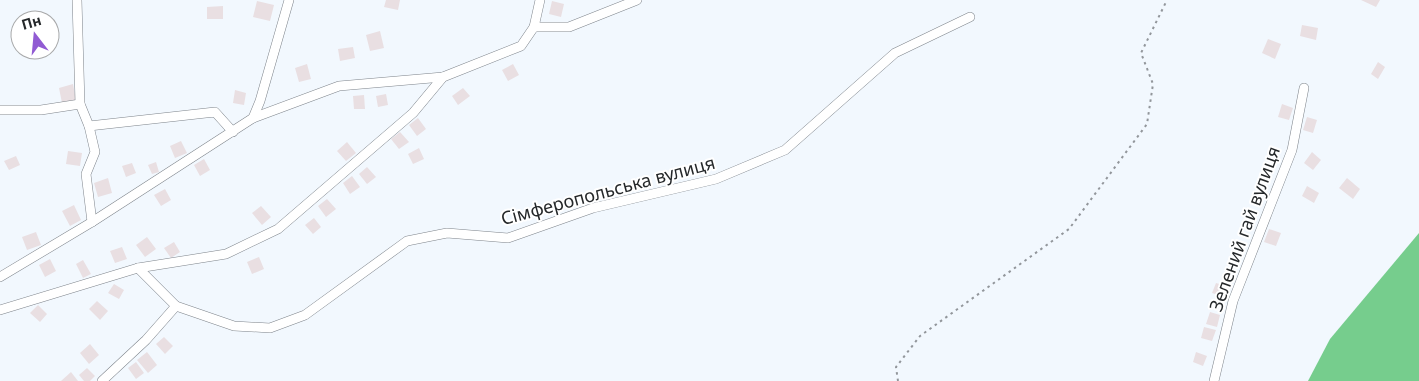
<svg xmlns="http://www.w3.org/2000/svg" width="1419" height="381" font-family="'Noto Sans',sans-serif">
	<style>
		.forest { fill: #76cd8d }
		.building { fill: #e9dfe2 }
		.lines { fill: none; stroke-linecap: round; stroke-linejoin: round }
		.minor-casing { stroke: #7e848b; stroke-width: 10 }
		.path { stroke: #92969b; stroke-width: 2; stroke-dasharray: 2.5 4; stroke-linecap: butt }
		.minor { stroke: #fff; stroke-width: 9 }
		.labels { text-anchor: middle; stroke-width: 4; stroke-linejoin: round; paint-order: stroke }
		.street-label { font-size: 18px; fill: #25282a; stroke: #fff }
	</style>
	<rect width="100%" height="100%" fill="#f2f8fe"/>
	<path class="forest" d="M1419,233V381H1308L1330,339Z"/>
	<g class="building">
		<path d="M386,0H400L398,10L384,7Z"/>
		<path d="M1361,0H1380L1376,7Z"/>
		<path d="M257,1L274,5L270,21L253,17Z"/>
		<path d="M552,1L564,4L561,17L549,14Z"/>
		<path d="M223,6V19H207V7Z"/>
		<path d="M1302,25L1318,28L1316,40L1300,36Z"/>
		<path d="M380,31L384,48L370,51L366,35Z"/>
		<path d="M1268,39L1281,44L1275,59L1262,53Z"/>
		<path d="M353,47L355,58L340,61L338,49Z"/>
		<path d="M1378,62L1385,67L1378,79L1371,74Z"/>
		<path d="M307,64L311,79L299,82L295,68Z"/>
		<path d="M513,64L519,75L508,81L502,70Z"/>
		<path d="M73,84L76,100L62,103L59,88Z"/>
		<path d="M463,88L470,96L458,105L452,96Z"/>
		<path d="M235,90L246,93L244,105L233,103Z"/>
		<path d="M386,94L388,105L378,107L376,96Z"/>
		<path d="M364,95L365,109H354L353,96Z"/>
		<path d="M1282,104L1293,108L1289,120L1278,117Z"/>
		<path d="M1307,117L1317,120L1313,133L1303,130Z"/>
		<path d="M418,118L426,129L417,136L409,125Z"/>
		<path d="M400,132L409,142L399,149L391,139Z"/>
		<path d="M181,141L187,153L175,158L170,146Z"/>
		<path d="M347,142L356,153L346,161L337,151Z"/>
		<path d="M419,148L424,159L413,164L408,154Z"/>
		<path d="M68,151L82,153L80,166L66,164Z"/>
		<path d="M1312,152L1321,160L1313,170L1304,163Z"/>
		<path d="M16,156L20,165L9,170L4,161Z"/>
		<path d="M204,159L210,170L200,176L194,165Z"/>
		<path d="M156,162L159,172L152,174L148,165Z"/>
		<path d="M132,163L136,173L126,177L122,166Z"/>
		<path d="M367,167L376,177L367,184L359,174Z"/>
		<path d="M352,176L360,187L350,194L343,183Z"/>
		<path d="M108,178L112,193L98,197L94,183Z"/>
		<path d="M1347,178L1360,189L1353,199L1339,188Z"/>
		<path d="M1307,186L1319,193L1314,203L1302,196Z"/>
		<path d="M165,189L171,200L161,206L154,195Z"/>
		<path d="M327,199L336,209L326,217L318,206Z"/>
		<path d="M74,205L81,220L70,226L62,211Z"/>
		<path d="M261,206L271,217L262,225L252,213Z"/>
		<path d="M314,218L321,227L313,234L305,225Z"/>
		<path d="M1269,229L1281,233L1276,246L1264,242Z"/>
		<path d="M36,232L41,245L27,250L22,237Z"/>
		<path d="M147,237L156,249L145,257L136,245Z"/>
		<path d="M174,242L180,252L171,258L164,248Z"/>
		<path d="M122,247L127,259L115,263L110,251Z"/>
		<path d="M259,257L264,269L252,274L247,262Z"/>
		<path d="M50,259L56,271L45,277L39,265Z"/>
		<path d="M83,260L91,274L83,278L76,264Z"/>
		<path d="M1216,283L1229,287L1225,297L1212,293Z"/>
		<path d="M114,284L124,290L119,299L108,293Z"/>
		<path d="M97,301L108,311L100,320L89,309Z"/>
		<path d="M38,305L47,314L40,322L30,313Z"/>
		<path d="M1210,312L1220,315L1217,327L1206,324Z"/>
		<path d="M1204,327L1216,330L1212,341L1201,338Z"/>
		<path d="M164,337L173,346L165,354L156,344Z"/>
		<path d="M90,344L99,355L89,364L80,353Z"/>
		<path d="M147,352L157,365L148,373L137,360Z"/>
		<path d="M1196,352L1207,356L1203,366L1193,362Z"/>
		<path d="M136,362L144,373L136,379L128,368Z"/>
		<path d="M87,368L95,376L90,381H84L79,375Z"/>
		<path d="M71,372L78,381H61Z"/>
	</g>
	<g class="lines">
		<g class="minor-casing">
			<g id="minor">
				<path d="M77,0L80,104L89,126L95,152L86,174L92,222"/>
				<path d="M534,27H569L637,0"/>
				<path d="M0,110H41L80,104"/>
				<path d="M253,118L260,101L289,0"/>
				<path d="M89,126L215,112L233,132"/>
				<path d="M138,268L176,306L234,326L270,328L305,315L407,241L447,233L508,238L593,208L716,179L785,150L895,53L970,17"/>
				<path d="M0,277L92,222L253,118L339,86L443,77"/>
				<path d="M0,310L138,268L226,254L278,229L413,113L443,77L521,46L534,27L540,0"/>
				<path d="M102,381L146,340L176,306"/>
				<path d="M1214,381L1233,301L1292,150L1304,88"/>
			</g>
		</g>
		<path class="path" d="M898,381L896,367L920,336L1069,229L1147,124L1153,84L1141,53L1167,0"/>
		<use href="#minor" class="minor"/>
	</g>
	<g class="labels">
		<g class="street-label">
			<text transform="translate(608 191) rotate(-15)" y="6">Сімферопольська вулиця</text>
			<text transform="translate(1245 229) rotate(-70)" y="6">Зелений гай вулиця</text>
		</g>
	</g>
	<g transform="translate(35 35) rotate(344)"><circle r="24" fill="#ffffff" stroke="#a8a9aa"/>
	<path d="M0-4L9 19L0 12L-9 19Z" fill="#915bd3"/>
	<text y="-8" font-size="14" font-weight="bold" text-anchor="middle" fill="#25282a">Пн</text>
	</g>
</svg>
